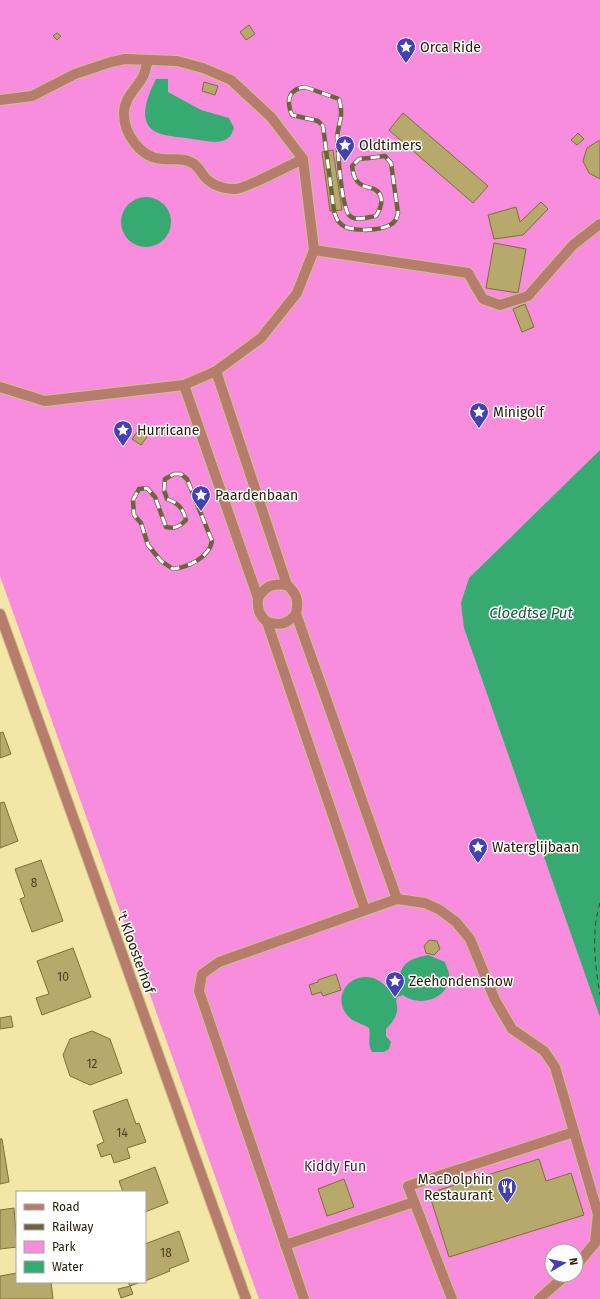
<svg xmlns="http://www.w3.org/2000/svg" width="600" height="1299" font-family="'Fira Sans',sans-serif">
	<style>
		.green { fill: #f78ddc; fill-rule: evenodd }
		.water { fill: #37aa71 }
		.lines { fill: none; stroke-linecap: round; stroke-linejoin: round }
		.ferry { stroke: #1a5537; stroke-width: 1; stroke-dasharray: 5 4; stroke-linecap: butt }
		.building { fill: #b6a96b; stroke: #7d7033 }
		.minor-casing { stroke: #cec289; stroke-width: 12 }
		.minor { stroke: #b67d6c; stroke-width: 10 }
		.rail-casing { stroke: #6d643e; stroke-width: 4.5 }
		.rail { stroke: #fff; stroke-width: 3; stroke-dasharray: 9; stroke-linecap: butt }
		.labels { text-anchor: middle; stroke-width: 3; stroke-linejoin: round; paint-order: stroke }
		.number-label { font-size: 12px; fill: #473f1e }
		.poi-label { font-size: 14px; fill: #221c04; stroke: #fff; text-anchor: start }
		.street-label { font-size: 14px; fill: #221c04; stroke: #fff }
		.park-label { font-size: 14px; fill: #551047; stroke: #fff }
		.water-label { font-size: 15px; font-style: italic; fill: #1a5537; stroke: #fff }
	</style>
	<rect width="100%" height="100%" fill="#f4e6a6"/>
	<path class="green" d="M0,0H600V1299H259L0,576ZM552,1251H576V1275H552Z"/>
	<g class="water">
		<path d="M156,79H168V92L201,110L229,118L234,128C232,133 231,137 225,140C216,144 202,140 192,139C182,137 171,137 161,134C134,126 148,95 156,79Z"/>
		<circle cx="146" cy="222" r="25"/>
		<path d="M600,450V1017L464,628L461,603L469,578Z"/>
		<path d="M428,955L445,962C446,966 449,971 449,974C451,999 419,1008 403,995L397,997C395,1002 398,1006 397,1011C396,1018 391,1024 386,1029V1036L391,1042L389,1049L384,1052H372C367,1043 371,1037 369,1028C363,1024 354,1022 350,1018C330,1000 348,971 373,978C380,980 385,986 391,990L397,987C401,964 405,960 428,955Z"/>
	</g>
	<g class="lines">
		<path class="ferry" d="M600,903C591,933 595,965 600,995"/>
	</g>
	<g class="building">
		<path d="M249,25L255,34L246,40L240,32Z"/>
		<path d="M57,33L61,36L57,40L53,36Z"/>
		<path d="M204,82L218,86L215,95L202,91Z"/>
		<path d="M403,113L488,186L473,203L389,130Z"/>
		<path d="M578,133L584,139L577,145L571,140Z"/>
		<path d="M598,141H600V179L589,173L583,161L587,148Z"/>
		<path d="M333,150L342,210L330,211L322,152Z"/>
		<path d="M541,202L548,209L523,235L494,239L488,215L516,207L520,222Z"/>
		<path d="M494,243L526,249L518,293L486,288Z"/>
		<path d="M525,304L534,327L522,332L513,309Z"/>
		<path d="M138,431L147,437L141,445L132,439Z"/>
		<path d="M3,732L11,754L0,758V733Z"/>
		<path d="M4,802L18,841L0,848V803Z"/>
		<path d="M41,860L63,921L32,932L20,899L25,897L15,869Z"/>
		<path d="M429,940L437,941L440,949L434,955L426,953L424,946Z"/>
		<path d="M73,948L91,997L42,1015L36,998L49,994L37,961Z"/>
		<path d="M336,974L341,990L323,996L321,992L312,995L309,985L318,982V980Z"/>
		<path d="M11,1016L13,1027L0,1029V1018Z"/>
		<path d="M92,1031L110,1039L122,1073L90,1085L70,1076L63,1055L70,1039Z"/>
		<path d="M127,1099L136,1124L139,1123L146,1142L127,1148L130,1158L114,1163L111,1154L101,1157L97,1145L104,1142L93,1111Z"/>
		<path d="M0,1139H2L9,1182L0,1184Z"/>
		<path d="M539,1159L546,1181L571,1173L584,1215L449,1257L429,1193Z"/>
		<path d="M155,1167L168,1203L145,1212V1192H123L119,1181Z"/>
		<path d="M344,1179L354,1207L327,1216L318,1189Z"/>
		<path d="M14,1208L17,1247L0,1249V1210Z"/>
		<path d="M179,1231L189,1261L169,1269L170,1271L145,1281V1244Z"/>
		<path d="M17,1273V1282H51L53,1299H0V1276Z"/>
		<path d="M128,1282H141L130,1286L133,1294L121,1298L118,1289L130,1286Z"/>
	</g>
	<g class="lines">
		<g class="minor-casing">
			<g id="minor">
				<path d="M148,60C146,66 145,75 141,80C133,92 124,99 124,114C124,134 141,158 162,159C173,160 185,157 194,164C198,167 201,172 204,176C212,186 224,189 236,189C247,188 290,165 303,159"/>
				<path d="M0,100L32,96L75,74L111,62L125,59L177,61L203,68L231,80L271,117L303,159L314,250"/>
				<path d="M216,371L287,585C297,594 299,600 296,614L397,899"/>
				<path d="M184,385L258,598C257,609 259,615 267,622L365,910"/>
				<path d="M0,387L45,401L184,385L216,371L261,338L297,293L314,250L468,273L483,299L500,305L528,296L573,245L600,224"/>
				<path d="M258,598C266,585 273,583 287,585"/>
				<path d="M0,614L246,1299"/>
				<path d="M267,622C281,626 287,624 296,614"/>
				<path d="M574,1132L598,1214L595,1243L576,1266"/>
				<path d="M285,1245L414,1202"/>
				<path d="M304,1299L199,991L202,974L219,962L397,899L425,903L440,910L456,922L470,939L495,1000L512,1029L544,1051L555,1067L574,1132L408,1186L452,1299"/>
				<path d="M539,1299L566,1275"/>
			</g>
		</g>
		<use href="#minor" class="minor"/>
		<g class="rail-casing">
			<g id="rail">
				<path d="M305,87L339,99C344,117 339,120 337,137C338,152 341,205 349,215C355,222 368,217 376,216C381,208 386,195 374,189C369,187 363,187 359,183C354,179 353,173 352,166L359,159L369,158L385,156L391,163L398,213C397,218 395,223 390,225C379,231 347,233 339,222C336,219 335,215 334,211L323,126L318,121L292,115C286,101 288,89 305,87Z"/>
				<path d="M174,474H181L187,479L212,541C209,558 188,567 173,569L161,561L148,545L141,523L134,515L133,500L139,489L147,488L155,497L166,527C175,529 179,527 186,520C183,508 178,503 167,499L164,490L165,479Z"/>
			</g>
		</g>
		<use href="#rail" class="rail"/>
	</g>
	<defs>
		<g id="sight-pin" transform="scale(1)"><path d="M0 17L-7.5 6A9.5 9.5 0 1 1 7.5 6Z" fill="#4441b7" stroke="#fff"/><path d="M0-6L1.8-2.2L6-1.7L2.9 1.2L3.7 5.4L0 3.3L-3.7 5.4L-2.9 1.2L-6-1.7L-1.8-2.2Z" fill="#fff"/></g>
		<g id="restaurant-pin" transform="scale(1)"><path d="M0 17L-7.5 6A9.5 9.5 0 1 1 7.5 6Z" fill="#4441b7" stroke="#fff"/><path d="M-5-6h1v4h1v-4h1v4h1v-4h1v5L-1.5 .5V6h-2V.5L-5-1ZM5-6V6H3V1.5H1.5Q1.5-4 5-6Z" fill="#fff"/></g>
	</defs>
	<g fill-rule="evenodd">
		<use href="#sight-pin" x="406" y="47"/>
		<use href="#sight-pin" x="345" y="145"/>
		<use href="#sight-pin" x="479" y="412"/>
		<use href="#sight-pin" x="123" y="430"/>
		<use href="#sight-pin" x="201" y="495"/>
		<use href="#sight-pin" x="478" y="847"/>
		<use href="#sight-pin" x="395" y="981"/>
		<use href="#restaurant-pin" x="507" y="1187"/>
	</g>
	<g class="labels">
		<g class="number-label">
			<text x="34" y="887">8</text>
			<text x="63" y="981">10</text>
			<text x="92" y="1068">12</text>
			<text x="122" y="1137">14</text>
			<text x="166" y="1257">18</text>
		</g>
		<g class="poi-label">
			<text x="420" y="52">Orca Ride</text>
			<text x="359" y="150">Oldtimers</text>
			<text x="493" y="417">Minigolf</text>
			<text x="137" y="435">Hurricane</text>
			<text x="215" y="500">Paardenbaan</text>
			<text x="492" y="852">Waterglijbaan</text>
			<text x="409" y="986">Zeehondenshow</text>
			<text x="493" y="1184" text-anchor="end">MacDolphin<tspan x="493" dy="16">Restaurant</tspan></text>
		</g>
		<g class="street-label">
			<text transform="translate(136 952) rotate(70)" y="5">'t Kloosterhof</text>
		</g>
		<g class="park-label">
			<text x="335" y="1171">Kiddy Fun</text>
		</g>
		<g class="water-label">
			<text x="531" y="618">Cloedtse Put</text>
		</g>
	</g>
	<rect x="16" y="1191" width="130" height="92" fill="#ffffff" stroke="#a7a49b"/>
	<rect x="24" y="1204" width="20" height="6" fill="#b67d6c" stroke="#a7a49b"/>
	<text x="52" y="1211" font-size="12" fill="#221c04">Road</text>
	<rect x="24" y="1224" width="20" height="6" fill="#6d643e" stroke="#a7a49b"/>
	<text x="52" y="1231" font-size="12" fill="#221c04">Railway</text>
	<rect x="24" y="1241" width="20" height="12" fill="#f78ddc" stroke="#a7a49b"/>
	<text x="52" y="1251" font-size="12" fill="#221c04">Park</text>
	<rect x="24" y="1261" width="20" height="12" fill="#37aa71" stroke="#a7a49b"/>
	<text x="52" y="1271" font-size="12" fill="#221c04">Water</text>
	<g transform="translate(564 1263) rotate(81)"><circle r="19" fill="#ffffff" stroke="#a7a49b"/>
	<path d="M0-3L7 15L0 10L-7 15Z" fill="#4441b7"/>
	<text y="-6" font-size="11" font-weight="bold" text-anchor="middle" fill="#221c04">N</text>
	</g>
</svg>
